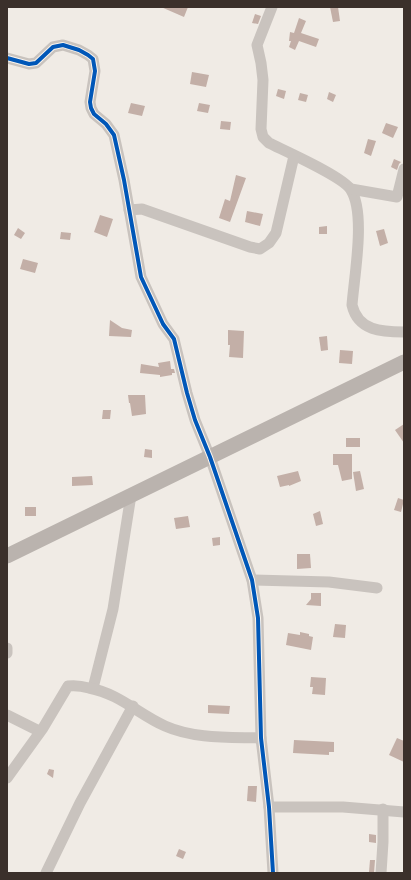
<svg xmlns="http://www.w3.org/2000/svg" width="411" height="880" font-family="Quicksand,sans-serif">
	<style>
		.building { fill: #c3afa7 }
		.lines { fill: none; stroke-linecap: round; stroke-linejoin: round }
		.street { stroke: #c9c3be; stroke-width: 11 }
		.secondary { stroke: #bab3ae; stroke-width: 15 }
		.cycleway-casing { stroke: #fbf5ee; stroke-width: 6 }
		.cycleway { stroke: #0057b8; stroke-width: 4 }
	</style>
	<rect width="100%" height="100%" fill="#f0ebe5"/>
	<g class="building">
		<path d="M161,7H188L184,17Z"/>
		<path d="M330,7H338L340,21L333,22Z"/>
		<path d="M255,14L261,16L258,24L252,23Z"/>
		<path d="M299,18L306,21L301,33L319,39L316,47L299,41L295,50L289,47L291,41H289L290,32L294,33Z"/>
		<path d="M192,72L209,75L206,87L190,84Z"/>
		<path d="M278,89L286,91L284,99L276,96Z"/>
		<path d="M329,92L336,95L333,102L327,99Z"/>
		<path d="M300,93L308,95L306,102L298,100Z"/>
		<path d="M131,103L145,106L142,116L128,113Z"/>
		<path d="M199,103L210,105L208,113L197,111Z"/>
		<path d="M221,121L231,122L230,130L220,129Z"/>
		<path d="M386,123L398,127L393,138L382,133Z"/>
		<path d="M368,139L376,141L371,156L364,153Z"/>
		<path d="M394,159L401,162L399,164L397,170L391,167Z"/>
		<path d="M236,175L246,178L230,222L219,218L225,199L230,201Z"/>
		<path d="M247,211L263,214L260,226L245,222Z"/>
		<path d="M100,215L113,219L107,237L94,232Z"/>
		<path d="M327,226V234H319V227Z"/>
		<path d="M18,228L25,233L21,239L14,235Z"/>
		<path d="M384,229L388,243L380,246L376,231Z"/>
		<path d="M61,232L71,233L70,240L60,239Z"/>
		<path d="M23,259L38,263L35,273L20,269Z"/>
		<path d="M110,320L122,328L132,330L131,337L109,336Z"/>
		<path d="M228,330L244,331L243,358L229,357L230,345H228Z"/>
		<path d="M327,336L328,350L321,351L319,337Z"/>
		<path d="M340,350L353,351L352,364L339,363Z"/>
		<path d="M170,361L171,369H174L175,373H172V375L160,377V375L140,373L141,364L159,367L158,363Z"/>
		<path d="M128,395H145L146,414L132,416L130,403H129Z"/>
		<path d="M103,410H111L110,419H102Z"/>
		<path d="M404,424V443L395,430Z"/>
		<rect x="346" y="438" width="14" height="9"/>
		<path d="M145,449L152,450V458L144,457Z"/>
		<path d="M333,454H352V479L342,481L338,465H333Z"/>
		<path d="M298,471L301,481L289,486V485L280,487L277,476Z"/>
		<path d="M360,471L364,489L356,491L353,472Z"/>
		<path d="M92,476L93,485L72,486V477Z"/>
		<path d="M398,498L404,500L401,512L394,510Z"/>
		<rect x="25" y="507" width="11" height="9"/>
		<path d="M320,511L323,524L316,526L313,514Z"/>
		<path d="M188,516L190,527L176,529L174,518Z"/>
		<path d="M220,537V545L213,546L212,538Z"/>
		<path d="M297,554H310L311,568L297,569Z"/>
		<path d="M311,593H321V606L306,605L311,599Z"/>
		<path d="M335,624L346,625L345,638L333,637Z"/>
		<path d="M300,632L309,634V636L313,637L311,650L286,645L288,633L300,635Z"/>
		<path d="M311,677L326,678L325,695L312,694L313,687H310Z"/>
		<path d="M208,705L230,706L229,714L208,713Z"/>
		<path d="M397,738L404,741V762L389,755Z"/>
		<path d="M294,740L334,742V752H329V755L293,753Z"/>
		<path d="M49,769L54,770L53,778L47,774Z"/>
		<path d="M248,786H257L256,802L247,801Z"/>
		<path d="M369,834L376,835V843L369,842Z"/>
		<path d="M179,849L186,852L183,859L176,856Z"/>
		<path d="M370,860H375L374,873L369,872Z"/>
	</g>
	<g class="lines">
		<g class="street">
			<path d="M272,7L257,45L261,63L263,80L261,129L263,137L269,143C285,151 344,177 351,190C366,214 354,277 352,305C358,331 382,332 404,332"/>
			<path d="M7,58L29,64L36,63L53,47L63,45L79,50L88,55L93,59L95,71L90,102L91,108L94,114L106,124L114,135L124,180L141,277L163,324L174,339L187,393L195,420L210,457L252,580L258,618L261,738L269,807L273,873"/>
			<path d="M351,189L397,197L404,169"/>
			<path d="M129,210L142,209L250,247L260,249L269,243L276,233L294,156"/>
			<path d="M252,580L329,582L377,588"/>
			<path d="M7,648V653"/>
			<path d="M93,688L113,609L131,495"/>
			<path d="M7,715L39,731"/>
			<path d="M7,778L43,728L68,686C76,685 82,686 89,688C120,694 138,714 165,726C194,739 230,737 261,738"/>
			<path d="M269,807H343L404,812"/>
			<path d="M46,873L80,803L133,706"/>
			<path d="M381,873L383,842V809"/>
		</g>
		<path class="secondary" d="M7,556L404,362"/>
		<g class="cycleway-casing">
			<path id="cycleway" d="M7,58L29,64L36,63L53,47L63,45L79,50L88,55L93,59L95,71L90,102L91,108L94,114L106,124L114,135L124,180L141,277L163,324L174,339L187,393L195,420L210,457L252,580L258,618L261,738L269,807L273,873"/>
		</g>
		<use href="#cycleway" class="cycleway"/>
	</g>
	<rect width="411" height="880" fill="none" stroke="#3b302b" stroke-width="16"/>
</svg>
